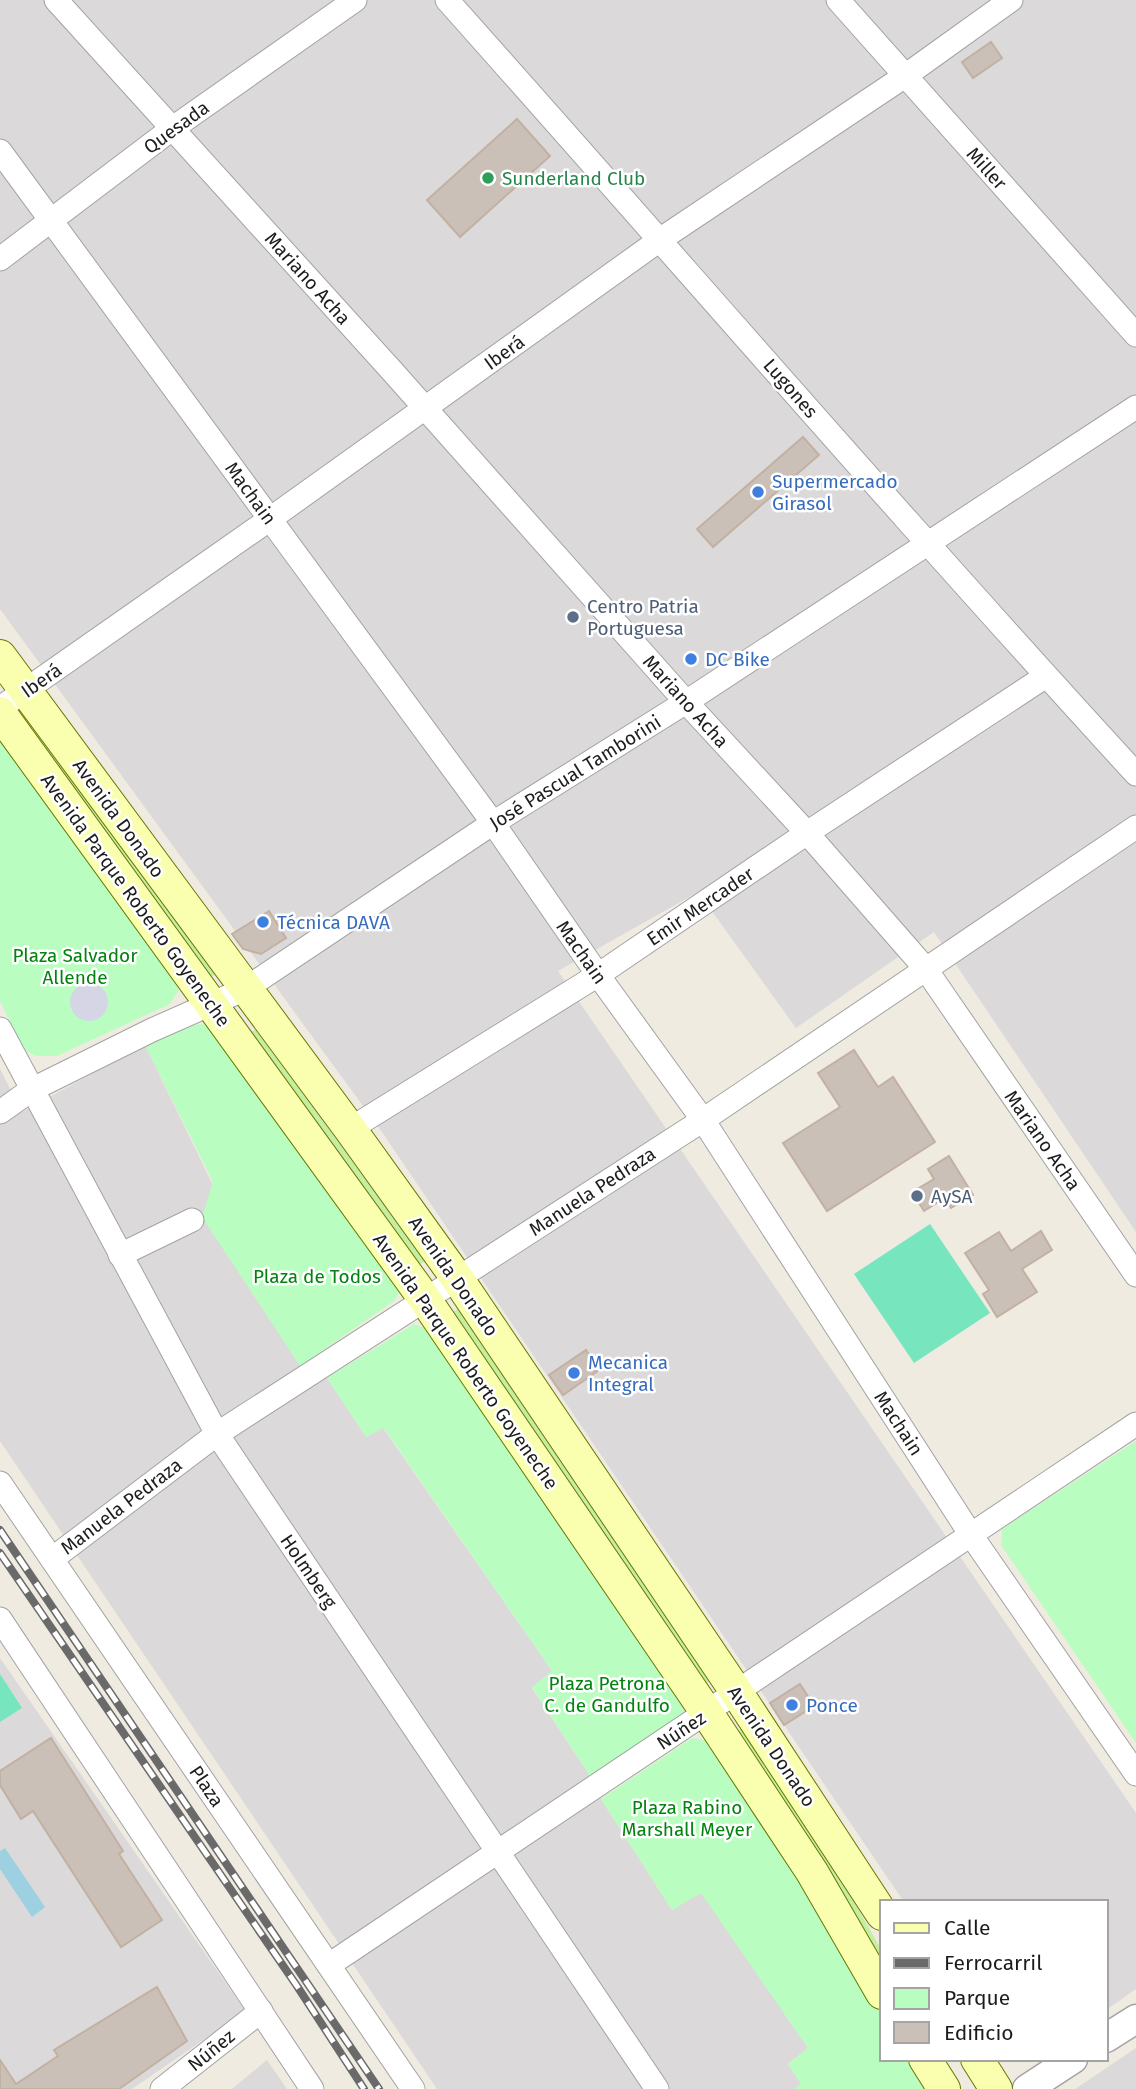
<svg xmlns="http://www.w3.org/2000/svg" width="1136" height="2089" font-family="'Fira Sans',sans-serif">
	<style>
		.residential { fill: #dbd9d9 }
		.grass { fill: #c5eea2 }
		.park { fill: #b9fec0 }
		.pitch { fill: #77e5be }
		.plaza { fill: #d6d5e5 }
		.water { fill: #9dd0e1 }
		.building { fill: #cbc0b7; stroke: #c2b1a2; stroke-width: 2 }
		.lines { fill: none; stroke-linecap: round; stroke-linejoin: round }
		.minor-casing { stroke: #a3a3a3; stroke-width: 25 }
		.tertiary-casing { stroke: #a3a3a3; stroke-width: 31 }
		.secondary-casing { stroke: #677700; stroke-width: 34 }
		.minor { stroke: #fff; stroke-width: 23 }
		.tertiary { stroke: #fff; stroke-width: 28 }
		.secondary { stroke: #f9ffaf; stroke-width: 32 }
		.rail-casing { stroke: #6a6a6a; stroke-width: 8 }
		.rail { stroke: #fff; stroke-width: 5; stroke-dasharray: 16; stroke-linecap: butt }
		.leisure-dot { fill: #2e9e5b; stroke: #fff; stroke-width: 2.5 }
		.shop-dot { fill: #3f7fe0; stroke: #fff; stroke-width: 2.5 }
		.service-dot { fill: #5c6f8a; stroke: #fff; stroke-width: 2.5 }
		.labels { text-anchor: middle; stroke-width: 5; stroke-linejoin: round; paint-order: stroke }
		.street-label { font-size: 19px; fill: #1c1c1c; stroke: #fff }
		.leisure-label { font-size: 19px; fill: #27864d; stroke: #fff; text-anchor: start }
		.shop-label { font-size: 19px; fill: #366cbe; stroke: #fff; text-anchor: start }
		.service-label { font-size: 19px; fill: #4e5e75; stroke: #fff; text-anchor: start }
		.park-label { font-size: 19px; fill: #028310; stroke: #fff }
	</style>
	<rect width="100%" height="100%" fill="#efebe1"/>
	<g class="residential">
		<path d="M0,0H1136V1232L934,932L796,1028L698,892L558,971L1136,1813V1989L1106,2010V1902H904L382,1132L0,609Z"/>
		<path d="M145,1045L300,1365L327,1378L366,1437L383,1428L552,1671L532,1688L590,1776L601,1799L672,1910L701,1892L808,2048L788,2064L801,2084L794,2089H437L0,1441V1069L22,1112Z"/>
		<path d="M0,1658L245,2011L132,2089H0Z"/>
		<path d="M1136,2048V2089H1075Z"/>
		<path d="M267,2060L287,2089H232Z"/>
	</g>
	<g class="grass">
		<path d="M25,714L217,973L207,980L18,719Z"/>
		<path d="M257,1029L425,1261L415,1268L248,1033Z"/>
		<path d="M460,1307L710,1681L702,1686L451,1314Z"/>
		<path d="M742,1728L824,1849L882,1951V1973L733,1734Z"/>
	</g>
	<g class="park">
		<path d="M0,734L178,982V991L170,1004L57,1056H36L26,1051L20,1042L0,1001Z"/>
		<path d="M203,1024L211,1027L401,1290L394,1301L300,1366L202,1217L213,1182L145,1045L194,1025Z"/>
		<path d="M414,1324L430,1330L684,1703V1713L677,1720L590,1776L532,1687L552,1671L384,1428L366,1437L327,1378Z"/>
		<path d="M1136,1441V1743L1001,1545L1002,1529Z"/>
		<path d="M692,1738L707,1740L882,2007V2059H916L935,2089H794L801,2084L788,2064L808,2048L701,1893L672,1910L601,1799Z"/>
	</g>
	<g class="pitch">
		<path d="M930,1224L990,1313L914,1363L854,1274Z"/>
		<path d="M0,1674L22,1708L0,1722Z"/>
	</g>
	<circle class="plaza" cx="89" cy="1002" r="19"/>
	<path class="water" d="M5,1848L45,1907L32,1917L0,1869V1851Z"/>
	<g class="building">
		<path d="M991,42L1002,58L973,78L962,62Z"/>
		<path d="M517,119L550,156L460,237L427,200Z"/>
		<path d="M803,437L819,455L713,547L697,529Z"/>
		<path d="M269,911L286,938L261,954L243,949L232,934Z"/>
		<path d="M854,1050L878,1087L893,1077L935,1142L827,1211L783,1143L840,1107L818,1073Z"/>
		<path d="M949,1156L973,1195L951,1208L945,1198L924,1211L912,1192L934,1179L928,1169Z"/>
		<path d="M1041,1231L1052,1250L1022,1269L1037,1292L997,1317L983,1294L989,1290L965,1253L999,1232L1011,1251Z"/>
		<path d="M586,1350L599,1370L563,1395L549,1375Z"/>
		<path d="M800,1684L814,1706L784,1725L770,1703Z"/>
		<path d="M51,1738L123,1851L119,1854L162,1920L121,1947L33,1811L21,1819L0,1785V1771Z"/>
		<path d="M157,1987L187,2041L119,2089H0V2060L16,2084L58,2056L54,2050Z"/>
	</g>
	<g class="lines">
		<g class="minor-casing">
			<g id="minor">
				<path d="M56,0L393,372L686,702L807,833L925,968L1136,1275"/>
				<path d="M447,0C677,258 903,520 1136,774"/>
				<path d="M838,0L1136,335"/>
				<path d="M0,151L493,823L598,975L703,1120L971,1535L1136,1774"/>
				<path d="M0,259L173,128L355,0"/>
				<path d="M0,708L270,519L661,239L905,76L1011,0"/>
				<path d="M0,1029L217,1434L657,2089"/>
				<path d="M0,1112L31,1090L152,1030L245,989L493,823L686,702L1136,407"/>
				<path d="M350,1129L598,975L807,833L1046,676"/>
				<path d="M120,1255L192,1220"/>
				<path d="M0,1483L413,2089"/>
				<path d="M52,1559L217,1434L703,1120L1136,827"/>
				<path d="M0,1619L312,2089"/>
				<path d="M329,1965L1136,1424"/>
				<path d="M162,2089L261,2011"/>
			</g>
		</g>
		<g class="tertiary-casing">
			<g id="tertiary">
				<path d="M1106,2038L1136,2019"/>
				<path d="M1027,2089L1073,2059"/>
			</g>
		</g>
		<g class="secondary-casing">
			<g id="secondary">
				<path d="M0,656L350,1129L457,1278L737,1693L882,1914"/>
				<path d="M0,713L424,1298L707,1713L812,1872L882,1993"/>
				<path d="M925,2059L944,2089"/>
				<path d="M977,2059L996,2089"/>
			</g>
		</g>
		<use href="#minor" class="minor"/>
		<use href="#tertiary" class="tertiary"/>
		<use href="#secondary" class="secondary"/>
		<g class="rail-casing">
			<g id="rail">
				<path d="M0,1530L379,2089"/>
				<path d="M0,1553L297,1986L364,2089"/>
			</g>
		</g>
		<use href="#rail" class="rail"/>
	</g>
	<circle class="leisure-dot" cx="488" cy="178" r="7"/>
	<g class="shop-dot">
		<circle cx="758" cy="492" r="7"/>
		<circle cx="691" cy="659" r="7"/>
		<circle cx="263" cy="922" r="7"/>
		<circle cx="574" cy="1373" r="7"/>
		<circle cx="792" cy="1705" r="7"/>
	</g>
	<g class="service-dot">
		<circle cx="573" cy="617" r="7"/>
		<circle cx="917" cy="1196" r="7"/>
	</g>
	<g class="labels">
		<g class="street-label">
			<text transform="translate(176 127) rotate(-36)" y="7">Quesada</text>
			<text transform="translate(987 168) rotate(48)" y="7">Miller</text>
			<text transform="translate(308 278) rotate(48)" y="7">Mariano Acha</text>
			<text transform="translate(504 352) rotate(-36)" y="7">Iberá</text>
			<text transform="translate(791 388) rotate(49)" y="7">Lugones</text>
			<text transform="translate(251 493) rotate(54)" y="7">Machain</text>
			<text transform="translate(41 680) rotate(-35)" y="7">Iberá</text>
			<text transform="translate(686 701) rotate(48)" y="7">Mariano Acha</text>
			<text transform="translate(575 772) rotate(-32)" y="7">José Pascual Tamborini</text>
			<text transform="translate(119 818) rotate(54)" y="7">Avenida Donado</text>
			<text transform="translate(136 900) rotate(54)" y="7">Avenida Parque Roberto Goyeneche</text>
			<text transform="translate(700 906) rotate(-34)" y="7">Emir Mercader</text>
			<text transform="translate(582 952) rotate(55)" y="7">Machain</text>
			<text transform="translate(1043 1140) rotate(55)" y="7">Mariano Acha</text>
			<text transform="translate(592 1191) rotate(-33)" y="7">Manuela Pedraza</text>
			<text transform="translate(454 1276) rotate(55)" y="7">Avenida Donado</text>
			<text transform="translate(466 1361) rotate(55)" y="7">Avenida Parque Roberto Goyeneche</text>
			<text transform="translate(899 1423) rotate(57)" y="7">Machain</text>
			<text transform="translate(121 1506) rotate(-37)" y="7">Manuela Pedraza</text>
			<text transform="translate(309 1571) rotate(56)" y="7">Holmberg</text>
			<text transform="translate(681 1730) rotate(-33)" y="7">Núñez</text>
			<text transform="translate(772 1746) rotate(56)" y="7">Avenida Donado</text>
			<text transform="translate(207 1786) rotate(56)" y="7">Plaza</text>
			<text transform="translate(211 2050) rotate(-39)" y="7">Núñez</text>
		</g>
		<g class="leisure-label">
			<text x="502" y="185">Sunderland Club</text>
		</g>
		<g class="shop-label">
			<text x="772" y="488">Supermercado<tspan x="772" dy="22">Girasol</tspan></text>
			<text x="705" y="666">DC Bike</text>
			<text x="277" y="929">Técnica DAVA</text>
			<text x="588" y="1369">Mecanica<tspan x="588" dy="22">Integral</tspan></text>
			<text x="806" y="1712">Ponce</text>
		</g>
		<g class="service-label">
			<text x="587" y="613">Centro Patria<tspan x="587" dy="22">Portuguesa</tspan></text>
			<text x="931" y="1203">AySA</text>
		</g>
		<g class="park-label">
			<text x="75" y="962">Plaza Salvador<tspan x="75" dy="22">Allende</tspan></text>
			<text x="317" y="1283">Plaza de Todos</text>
			<text x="607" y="1690">Plaza Petrona<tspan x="607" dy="22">C. de Gandulfo</tspan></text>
			<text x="687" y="1814">Plaza Rabino<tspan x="687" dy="22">Marshall Meyer</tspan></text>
		</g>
	</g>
	<rect x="880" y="1900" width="228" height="161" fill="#ffffff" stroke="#a4a4a4" stroke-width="2"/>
	<rect x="894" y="1923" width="35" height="10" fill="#f9ffaf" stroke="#a4a4a4" stroke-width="2"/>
	<text x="944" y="1935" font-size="21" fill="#1c1c1c">Calle</text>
	<rect x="894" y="1958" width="35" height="10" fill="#6a6a6a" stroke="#a4a4a4" stroke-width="2"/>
	<text x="944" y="1970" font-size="21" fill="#1c1c1c">Ferrocarril</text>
	<rect x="894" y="1988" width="35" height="21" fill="#b9fec0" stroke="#a4a4a4" stroke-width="2"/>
	<text x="944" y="2005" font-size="21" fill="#1c1c1c">Parque</text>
	<rect x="894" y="2022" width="35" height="21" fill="#cbc0b7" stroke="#a4a4a4" stroke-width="2"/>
	<text x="944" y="2040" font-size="21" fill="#1c1c1c">Edificio</text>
</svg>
